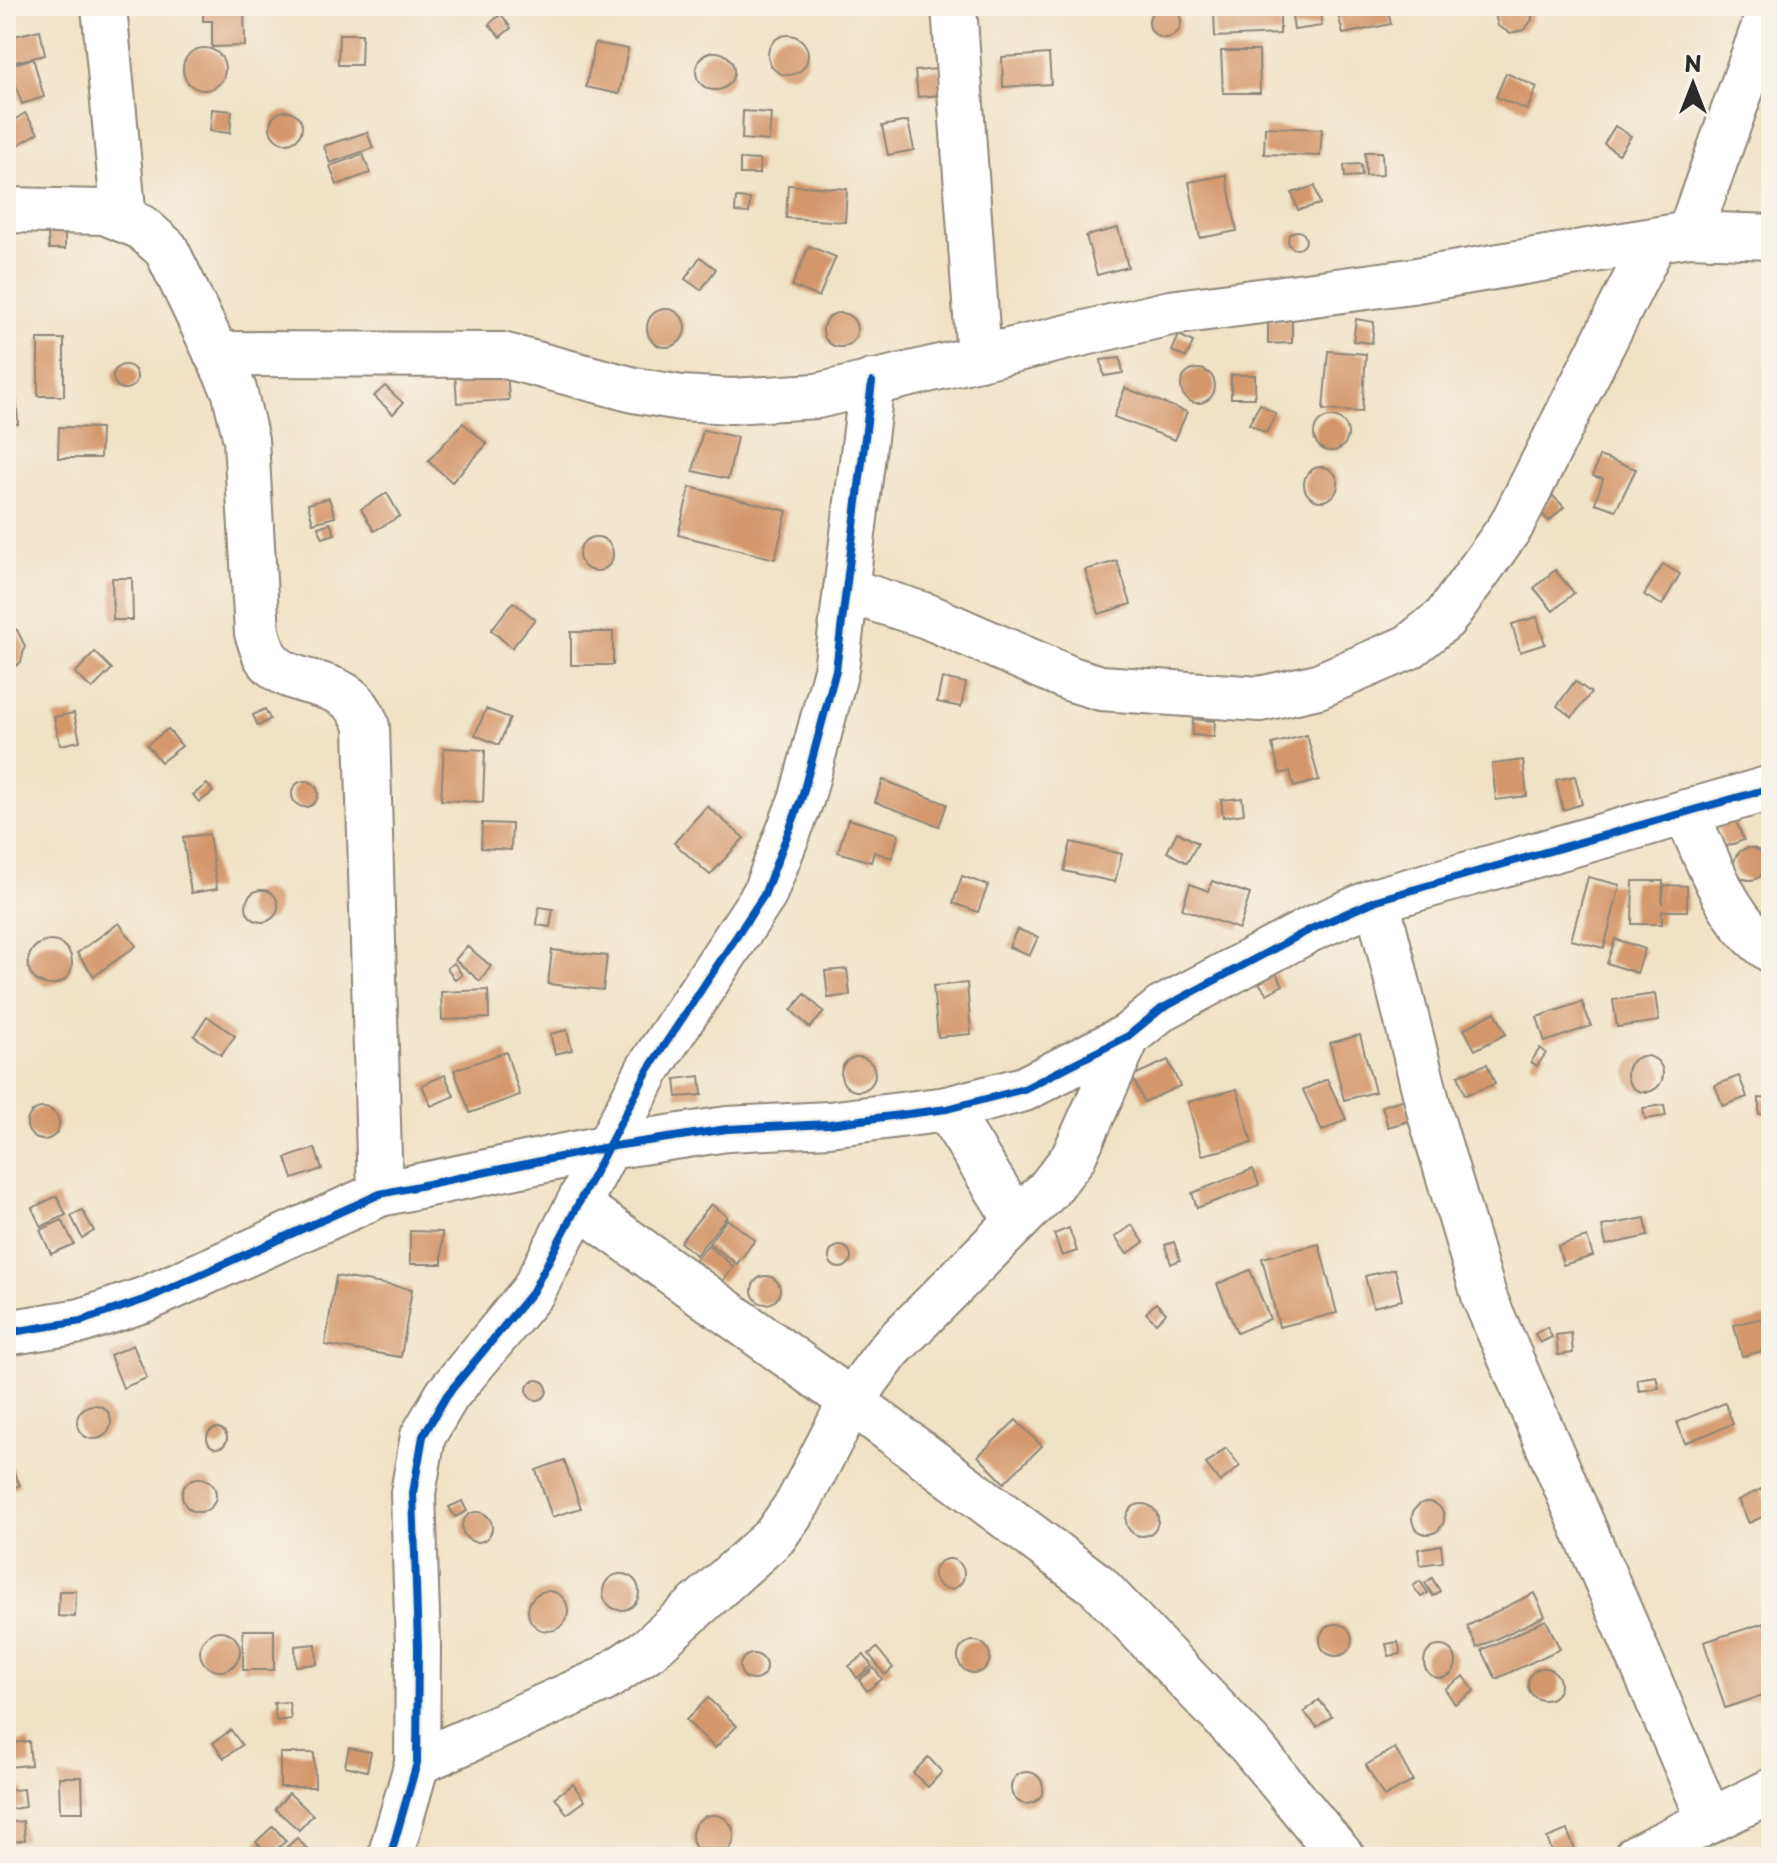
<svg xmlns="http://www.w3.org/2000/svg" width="1777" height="1863" font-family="'Playpen Sans',sans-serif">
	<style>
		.building { fill: #d4976c }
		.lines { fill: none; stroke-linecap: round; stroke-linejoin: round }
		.minor-casing { stroke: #8e8678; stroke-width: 48 }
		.minor { stroke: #fff; stroke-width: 44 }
		.cycleway-casing { stroke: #f7f3e8; stroke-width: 13 }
		.cycleway { stroke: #0057b8; stroke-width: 8 }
	</style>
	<rect width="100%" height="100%" fill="#f7f3e8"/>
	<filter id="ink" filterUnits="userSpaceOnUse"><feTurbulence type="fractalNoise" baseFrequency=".0125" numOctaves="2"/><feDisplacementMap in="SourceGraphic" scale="16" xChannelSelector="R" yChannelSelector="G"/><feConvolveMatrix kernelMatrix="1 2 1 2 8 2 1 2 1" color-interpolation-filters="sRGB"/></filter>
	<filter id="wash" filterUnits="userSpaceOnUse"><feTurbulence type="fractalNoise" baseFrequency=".006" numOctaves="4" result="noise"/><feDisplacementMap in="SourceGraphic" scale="32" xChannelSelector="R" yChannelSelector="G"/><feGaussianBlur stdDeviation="1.8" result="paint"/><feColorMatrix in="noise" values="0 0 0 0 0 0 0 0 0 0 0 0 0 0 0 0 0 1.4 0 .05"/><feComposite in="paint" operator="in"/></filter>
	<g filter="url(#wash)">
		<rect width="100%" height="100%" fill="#f0e2c5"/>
		<g id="blocks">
			<g class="building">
				<circle cx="1165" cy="22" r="16"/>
				<path d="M203,6H244L245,46L212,47V21H203Z"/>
				<path d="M1319,6L1322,26L1294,30L1291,8Z"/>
				<path d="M1336,6H1387L1391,24L1343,34Z"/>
				<path d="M1493,6H1532V20L1524,30L1510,33L1498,26Z"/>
				<path d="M1280,9V34L1215,37L1214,12Z"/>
				<path d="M501,14L511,28L500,37L489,24Z"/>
				<path d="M40,30L45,55L6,64V38Z"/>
				<path d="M339,34H362L361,65H338Z"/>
				<circle cx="788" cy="55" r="20"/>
				<path d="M595,43L628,49L619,94L586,87Z"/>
				<circle cx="204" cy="69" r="21"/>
				<path d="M1221,51H1259L1260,93H1223Z"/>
				<circle cx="715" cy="71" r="19"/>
				<path d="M1049,54L1051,84L1003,87L1002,57Z"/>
				<path d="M33,58L44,97L22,104L15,83L8,85L6,67Z"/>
				<path d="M939,69L942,95L918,97L915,71Z"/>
				<path d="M1506,73L1537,87L1527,110L1496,97Z"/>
				<path d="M212,109L232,111L230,133L210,131Z"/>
				<circle cx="286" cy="127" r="16"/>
				<path d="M743,111L771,113L769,141L742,139Z"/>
				<path d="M25,113L38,133L13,148L6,137V125Z"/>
				<path d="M908,121L914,150L888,155L882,126Z"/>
				<path d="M1615,126L1631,136L1619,154L1604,144Z"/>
				<path d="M1265,127L1322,129L1320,156L1264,154Z"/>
				<path d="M367,132L373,148L330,163L324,146Z"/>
				<path d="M1365,152H1382L1383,175L1366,176Z"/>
				<path d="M363,154L370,173L337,185L330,166Z"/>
				<path d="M740,159L760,160L759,174H740Z"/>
				<path d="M1361,164L1362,176L1345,177L1344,165Z"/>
				<path d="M1226,175L1237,231L1200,238L1189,182Z"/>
				<path d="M788,185L847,189L845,222L786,218Z"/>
				<path d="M1315,186L1320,204L1298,210L1292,193Z"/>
				<path d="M736,198L750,199L749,213L735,212Z"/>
				<path d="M1118,228L1128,267L1097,275L1086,236Z"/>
				<circle cx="1297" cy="240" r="9"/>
				<path d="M48,232H65V249H49Z"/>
				<path d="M809,246L836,257L819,297L792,286Z"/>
				<path d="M700,257L716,269L701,290L685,279Z"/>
				<circle cx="666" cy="328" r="19"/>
				<circle cx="840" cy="330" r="17"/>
				<path d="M1356,319L1374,322L1372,343L1353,341Z"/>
				<path d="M1268,320H1292V343L1268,344Z"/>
				<path d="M1179,335L1193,342L1186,358L1172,351Z"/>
				<rect x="38" y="339" width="26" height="57"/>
				<path d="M1328,351L1366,354L1362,412L1323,410Z"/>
				<path d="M1120,358L1123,373L1104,376L1101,360Z"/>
				<circle cx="125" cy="377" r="12"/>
				<path d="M507,369L509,400L457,403L455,372Z"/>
				<circle cx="1198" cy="386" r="17"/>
				<rect x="1231" y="375" width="24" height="23"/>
				<path d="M385,386L403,403L393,414L374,396Z"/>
				<path d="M1125,388L1187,412L1175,440L1114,417Z"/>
				<path d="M16,398L18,424L6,425V399Z"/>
				<path d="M1260,404L1276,414L1266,433L1249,424Z"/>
				<circle cx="1331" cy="434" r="17"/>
				<path d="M463,423L487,444L452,482L428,461Z"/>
				<path d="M59,427L101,428L100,458H58Z"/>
				<path d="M703,430L737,437L728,479L693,471Z"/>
				<path d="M1599,456L1636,469L1616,510L1595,503L1603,479L1593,476Z"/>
				<circle cx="1321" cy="484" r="17"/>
				<path d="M690,487L787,511L775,559L678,535Z"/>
				<path d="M387,493L400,516L374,531L361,509Z"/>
				<path d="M1553,496L1564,507L1549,521L1539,511Z"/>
				<path d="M329,498L335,517L313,523L308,504Z"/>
				<path d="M330,523L335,534L323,538L318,527Z"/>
				<circle cx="596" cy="554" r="17"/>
				<path d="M1117,561L1131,604L1099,614L1085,570Z"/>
				<path d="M1663,564L1680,574L1662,605L1644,595Z"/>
				<path d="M1555,570L1574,593L1553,611L1534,588Z"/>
				<path d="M112,578H132L133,620H113Z"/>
				<path d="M513,602L535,619L512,648L491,630Z"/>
				<path d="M1537,617L1545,644L1520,652L1512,624Z"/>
				<path d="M6,624L17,630L25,646L21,662L6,673Z"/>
				<rect x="571" y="632" width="42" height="33"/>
				<path d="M95,652L112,669L92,689L75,673Z"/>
				<path d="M942,678L966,683L961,707L937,702Z"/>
				<path d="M1575,681L1591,693L1572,717L1557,706Z"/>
				<path d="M265,709L270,719L258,726L253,715Z"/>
				<path d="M486,709L510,718L499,745L475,735Z"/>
				<path d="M74,713L80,741L60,745L54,717Z"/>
				<path d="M1193,719L1215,721L1214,737L1192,735Z"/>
				<path d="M168,729L182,746L161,762L147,745Z"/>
				<path d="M1307,735L1319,780L1294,787L1290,771L1280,774L1272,744Z"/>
				<path d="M444,748L485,750L483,802L441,800Z"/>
				<path d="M1523,760L1527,796L1496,800L1492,764Z"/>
				<path d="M1575,776L1582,804L1563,810L1556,780Z"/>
				<path d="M883,780L947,804L939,826L875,802Z"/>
				<circle cx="305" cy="794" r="13"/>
				<path d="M207,784L213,792L199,802L193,795Z"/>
				<path d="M1242,798L1244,814L1223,817L1221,800Z"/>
				<path d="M707,806L744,838L710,875L674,843Z"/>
				<path d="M1733,814L1744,840L1725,847L1715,821Z"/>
				<path d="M848,819L899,834L892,858L874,852L871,862L838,852Z"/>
				<path d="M482,823L512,824L511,850L481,848Z"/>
				<path d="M1177,832L1198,843L1187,863L1167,852Z"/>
				<path d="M209,834L217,889L191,893L183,837Z"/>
				<path d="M1071,842L1122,854L1115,882L1064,871Z"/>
				<circle cx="1750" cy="864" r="16"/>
				<path d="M962,876L988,885L978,912L953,903Z"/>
				<path d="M1588,877L1620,885L1604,948L1571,940Z"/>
				<path d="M1212,881L1250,894L1239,929L1182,909L1190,884L1208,891Z"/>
				<path d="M1633,881H1663L1662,904L1664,885L1687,886V911H1662V924H1632Z"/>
				<circle cx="262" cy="906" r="16"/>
				<path d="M539,907L553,909L550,927L537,925Z"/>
				<path d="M119,923L136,946L94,976L77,953Z"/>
				<path d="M1017,929L1038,937L1030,955L1009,947Z"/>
				<path d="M1615,939L1645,949L1637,973L1607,963Z"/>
				<circle cx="50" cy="963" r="22"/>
				<path d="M467,946L491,966L480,981L455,960Z"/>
				<path d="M552,950L607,956L603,990L548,984Z"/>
				<path d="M454,963L462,975L455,980L447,968Z"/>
				<path d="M847,969L850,995L828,998L825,971Z"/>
				<path d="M1276,973L1283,985L1267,994L1259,983Z"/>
				<path d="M967,983L971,1034L938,1037L933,986Z"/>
				<path d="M488,990L489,1018L442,1020L441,992Z"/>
				<path d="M805,994L824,1012L810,1028L791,1010Z"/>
				<path d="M1655,994L1659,1021L1617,1027L1613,1000Z"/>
				<path d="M1582,1002L1591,1026L1545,1042L1537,1017Z"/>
				<path d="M1495,1012L1506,1034L1475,1050L1464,1029Z"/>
				<path d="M207,1016L235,1036L221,1055L194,1036Z"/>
				<path d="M567,1030L572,1050L555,1054L550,1034Z"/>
				<path d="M1360,1035L1375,1092L1344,1100L1330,1043Z"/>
				<path d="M1540,1048L1546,1053L1537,1066L1531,1062Z"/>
				<path d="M506,1052L520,1095L470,1113L454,1070Z"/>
				<circle cx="1645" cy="1074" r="18"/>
				<circle cx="858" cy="1074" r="17"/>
				<path d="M1168,1060L1180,1086L1144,1102L1132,1076Z"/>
				<path d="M1487,1064L1495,1084L1465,1095L1458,1075Z"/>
				<path d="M445,1075L454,1096L431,1106L422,1085Z"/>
				<path d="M700,1076L702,1095L677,1097L675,1079Z"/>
				<path d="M1739,1076L1747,1097L1723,1106L1715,1085Z"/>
				<path d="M1327,1079L1346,1119L1322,1131L1303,1090Z"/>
				<path d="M1237,1089L1252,1143L1202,1155L1188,1102Z"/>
				<path d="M1759,1098L1771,1099V1115L1759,1114Z"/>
				<path d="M1405,1099L1412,1120L1388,1127L1382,1106Z"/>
				<path d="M1664,1105L1666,1116L1645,1119L1643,1108Z"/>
				<circle cx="43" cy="1124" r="16"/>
				<path d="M315,1148L322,1169L293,1179L286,1158Z"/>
				<path d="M1253,1169L1259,1185L1197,1208L1192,1193Z"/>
				<path d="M57,1196L66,1215L41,1227L32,1208Z"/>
				<path d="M711,1204L727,1216L696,1255L680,1242Z"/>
				<path d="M1771,1204V1218L1763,1219L1762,1205Z"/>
				<path d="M82,1210L94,1231L82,1238L71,1216Z"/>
				<path d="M1645,1218L1648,1236L1606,1245L1602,1226Z"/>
				<path d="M727,1219L755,1240L737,1264L709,1243Z"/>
				<path d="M62,1220L74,1244L51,1254L40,1230Z"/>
				<path d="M1132,1225L1144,1242L1127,1254L1115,1237Z"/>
				<path d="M1069,1228L1077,1251L1062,1256L1054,1234Z"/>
				<path d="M410,1231L442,1232V1264H410Z"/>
				<path d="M1587,1237L1593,1256L1563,1265L1558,1246Z"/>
				<path d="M1174,1242L1180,1260L1171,1264L1165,1245Z"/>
				<path d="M1319,1244L1337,1313L1279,1327L1262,1258Z"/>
				<path d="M708,1245L734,1267L722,1282L695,1260Z"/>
				<circle cx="840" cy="1257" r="11"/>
				<path d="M1395,1269L1402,1300L1373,1307L1365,1276Z"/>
				<path d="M1250,1270L1270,1319L1237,1333L1217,1284Z"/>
				<circle cx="766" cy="1290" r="14"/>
				<path d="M336,1276L412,1289L401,1357L325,1345Z"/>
				<path d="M1156,1303L1166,1313L1156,1323L1146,1313Z"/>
				<path d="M1771,1316V1349L1742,1356L1734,1325Z"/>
				<path d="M1547,1327L1552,1337L1540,1343L1535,1334Z"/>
				<path d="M1571,1333L1573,1353L1558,1355L1556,1335Z"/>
				<path d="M133,1345L147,1378L123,1388L110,1355Z"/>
				<path d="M1771,1350V1376L1768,1377L1762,1353Z"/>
				<path d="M1656,1376L1659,1388L1639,1391L1637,1379Z"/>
				<circle cx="537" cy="1390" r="10"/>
				<path d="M1725,1403L1733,1424L1685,1443L1677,1422Z"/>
				<circle cx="94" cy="1422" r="17"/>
				<path d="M1016,1420L1042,1446L1004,1483L978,1456Z"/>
				<circle cx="217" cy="1438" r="10"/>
				<path d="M1226,1448L1240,1466L1220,1482L1206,1464Z"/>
				<path d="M6,1456L20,1485L6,1492Z"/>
				<path d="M564,1460L581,1508L552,1517L536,1470Z"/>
				<circle cx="199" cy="1495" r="17"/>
				<path d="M1761,1489L1771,1513L1749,1523L1738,1500Z"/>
				<path d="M462,1501L467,1511L455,1517L449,1507Z"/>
				<circle cx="1428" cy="1518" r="16"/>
				<circle cx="1142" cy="1520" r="16"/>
				<circle cx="477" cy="1527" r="15"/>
				<path d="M1441,1545L1443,1562L1420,1565L1418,1549Z"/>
				<circle cx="949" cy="1574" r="15"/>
				<circle cx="621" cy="1592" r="18"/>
				<path d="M1432,1578L1440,1591L1433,1596L1425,1583Z"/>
				<path d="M1420,1581L1428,1593L1421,1597L1413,1586Z"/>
				<path d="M59,1591H76L75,1617L58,1616Z"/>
				<circle cx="548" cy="1611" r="20"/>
				<path d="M1534,1593L1545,1616L1477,1648L1467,1626Z"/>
				<path d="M1546,1620L1560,1649L1496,1679L1482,1650Z"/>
				<path d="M1764,1623L1771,1647V1693L1725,1708L1704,1642Z"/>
				<circle cx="1336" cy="1640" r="16"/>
				<rect x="243" y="1630" width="31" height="40"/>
				<circle cx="220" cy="1651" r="20"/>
				<circle cx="974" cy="1657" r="16"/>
				<path d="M1398,1642L1401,1654L1389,1656L1386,1644Z"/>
				<path d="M316,1644L317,1664L296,1666L295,1646Z"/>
				<circle cx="1440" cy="1662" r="16"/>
				<path d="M877,1648L893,1668L885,1675L869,1654Z"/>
				<circle cx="753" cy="1667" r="13"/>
				<path d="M864,1655L872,1666L857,1678L849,1666Z"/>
				<path d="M874,1668L882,1679L867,1691L859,1680Z"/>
				<circle cx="1544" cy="1684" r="16"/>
				<path d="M1464,1676L1474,1691L1455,1704L1445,1689Z"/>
				<path d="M708,1698L737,1726L715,1748L686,1720Z"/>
				<path d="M1319,1700L1332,1716L1317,1727L1304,1712Z"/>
				<path d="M289,1702L291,1719L276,1721L274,1703Z"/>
				<path d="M231,1730L242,1745L224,1758L213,1743Z"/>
				<path d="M29,1741L31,1765L6,1767V1744Z"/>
				<path d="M349,1748L371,1752L367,1771L345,1766Z"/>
				<path d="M1395,1748L1413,1781L1384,1797L1366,1765Z"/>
				<path d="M280,1753H314L315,1787H280Z"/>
				<path d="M928,1757L942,1772L928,1787L913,1773Z"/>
				<circle cx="1027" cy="1788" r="16"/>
				<path d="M59,1777H82L83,1812H60Z"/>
				<path d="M573,1784L585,1801L567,1814L555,1797Z"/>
				<path d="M23,1789L25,1807L6,1810V1791Z"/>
				<path d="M289,1793L313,1815L299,1830L275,1809Z"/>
				<circle cx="713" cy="1836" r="21"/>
				<path d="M23,1821L25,1840L6,1843V1823Z"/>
				<path d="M273,1826L286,1841L269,1856L256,1842Z"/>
				<path d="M1567,1830L1576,1852L1554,1857L1547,1838Z"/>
				<path d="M297,1838L315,1857H276Z"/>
			</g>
		</g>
	</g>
	<g filter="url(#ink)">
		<use href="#blocks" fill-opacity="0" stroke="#8e8678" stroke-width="2"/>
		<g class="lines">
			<g class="minor-casing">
				<g id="minor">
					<path d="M104,6L124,220"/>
					<path d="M954,6L979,358"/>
					<path d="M6,210L105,212L141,227L166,249L234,390L246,440L257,633C260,640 262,651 266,657C291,694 351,671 367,727L380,1194"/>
					<path d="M1689,234L1771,7"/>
					<path d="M216,354L502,355L634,390L681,398L731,401L817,396L1170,313L1411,281L1689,234L1771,237"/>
					<path d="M846,590L927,616L1071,679L1101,688L1260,699L1318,686L1409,647L1445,618L1511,526L1655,240"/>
					<path d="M1686,812C1708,859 1726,920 1771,950"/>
					<path d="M1377,900L1431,1117L1485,1299L1710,1821"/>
					<path d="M947,1109L1017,1221"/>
					<path d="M578,1205L851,1401L1097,1585L1250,1745L1342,1857"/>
					<path d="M6,1333L81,1321L146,1299L380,1194L608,1147L727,1129L829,1124L947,1109L1024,1089L1128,1036L1161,1009L1311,929L1377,900L1771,788"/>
					<path d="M417,1763L603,1680L649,1649L775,1536L798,1503L851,1401L890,1349L1048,1190L1073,1158L1128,1036"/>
					<path d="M390,1857L417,1763L418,1646L413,1493L423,1436L447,1395L533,1291L648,1070L764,895L802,797L836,670L872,382"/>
					<path d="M1636,1857L1771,1791"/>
				</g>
			</g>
			<use href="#minor" class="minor"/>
			<g class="cycleway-casing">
				<g id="cycleway">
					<path d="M6,1333L81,1321L146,1299L380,1194L608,1147L727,1129L829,1124L947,1109L1024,1089L1128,1036L1161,1009L1311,929L1377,900L1771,788"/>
					<path d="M390,1857L417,1763L418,1646L413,1493L423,1436L447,1395L533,1291L648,1070L764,895L802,797L836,670L872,382"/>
				</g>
			</g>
			<use href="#cycleway" class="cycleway"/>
		</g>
	</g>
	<rect width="1777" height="1863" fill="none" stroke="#f7f3e8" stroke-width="32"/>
	<g transform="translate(1693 84)" stroke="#f7f3e8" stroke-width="6" paint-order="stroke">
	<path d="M0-6L14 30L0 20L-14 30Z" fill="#2b2b2b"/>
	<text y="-12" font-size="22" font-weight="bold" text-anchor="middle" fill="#2b2b2b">N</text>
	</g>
</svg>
